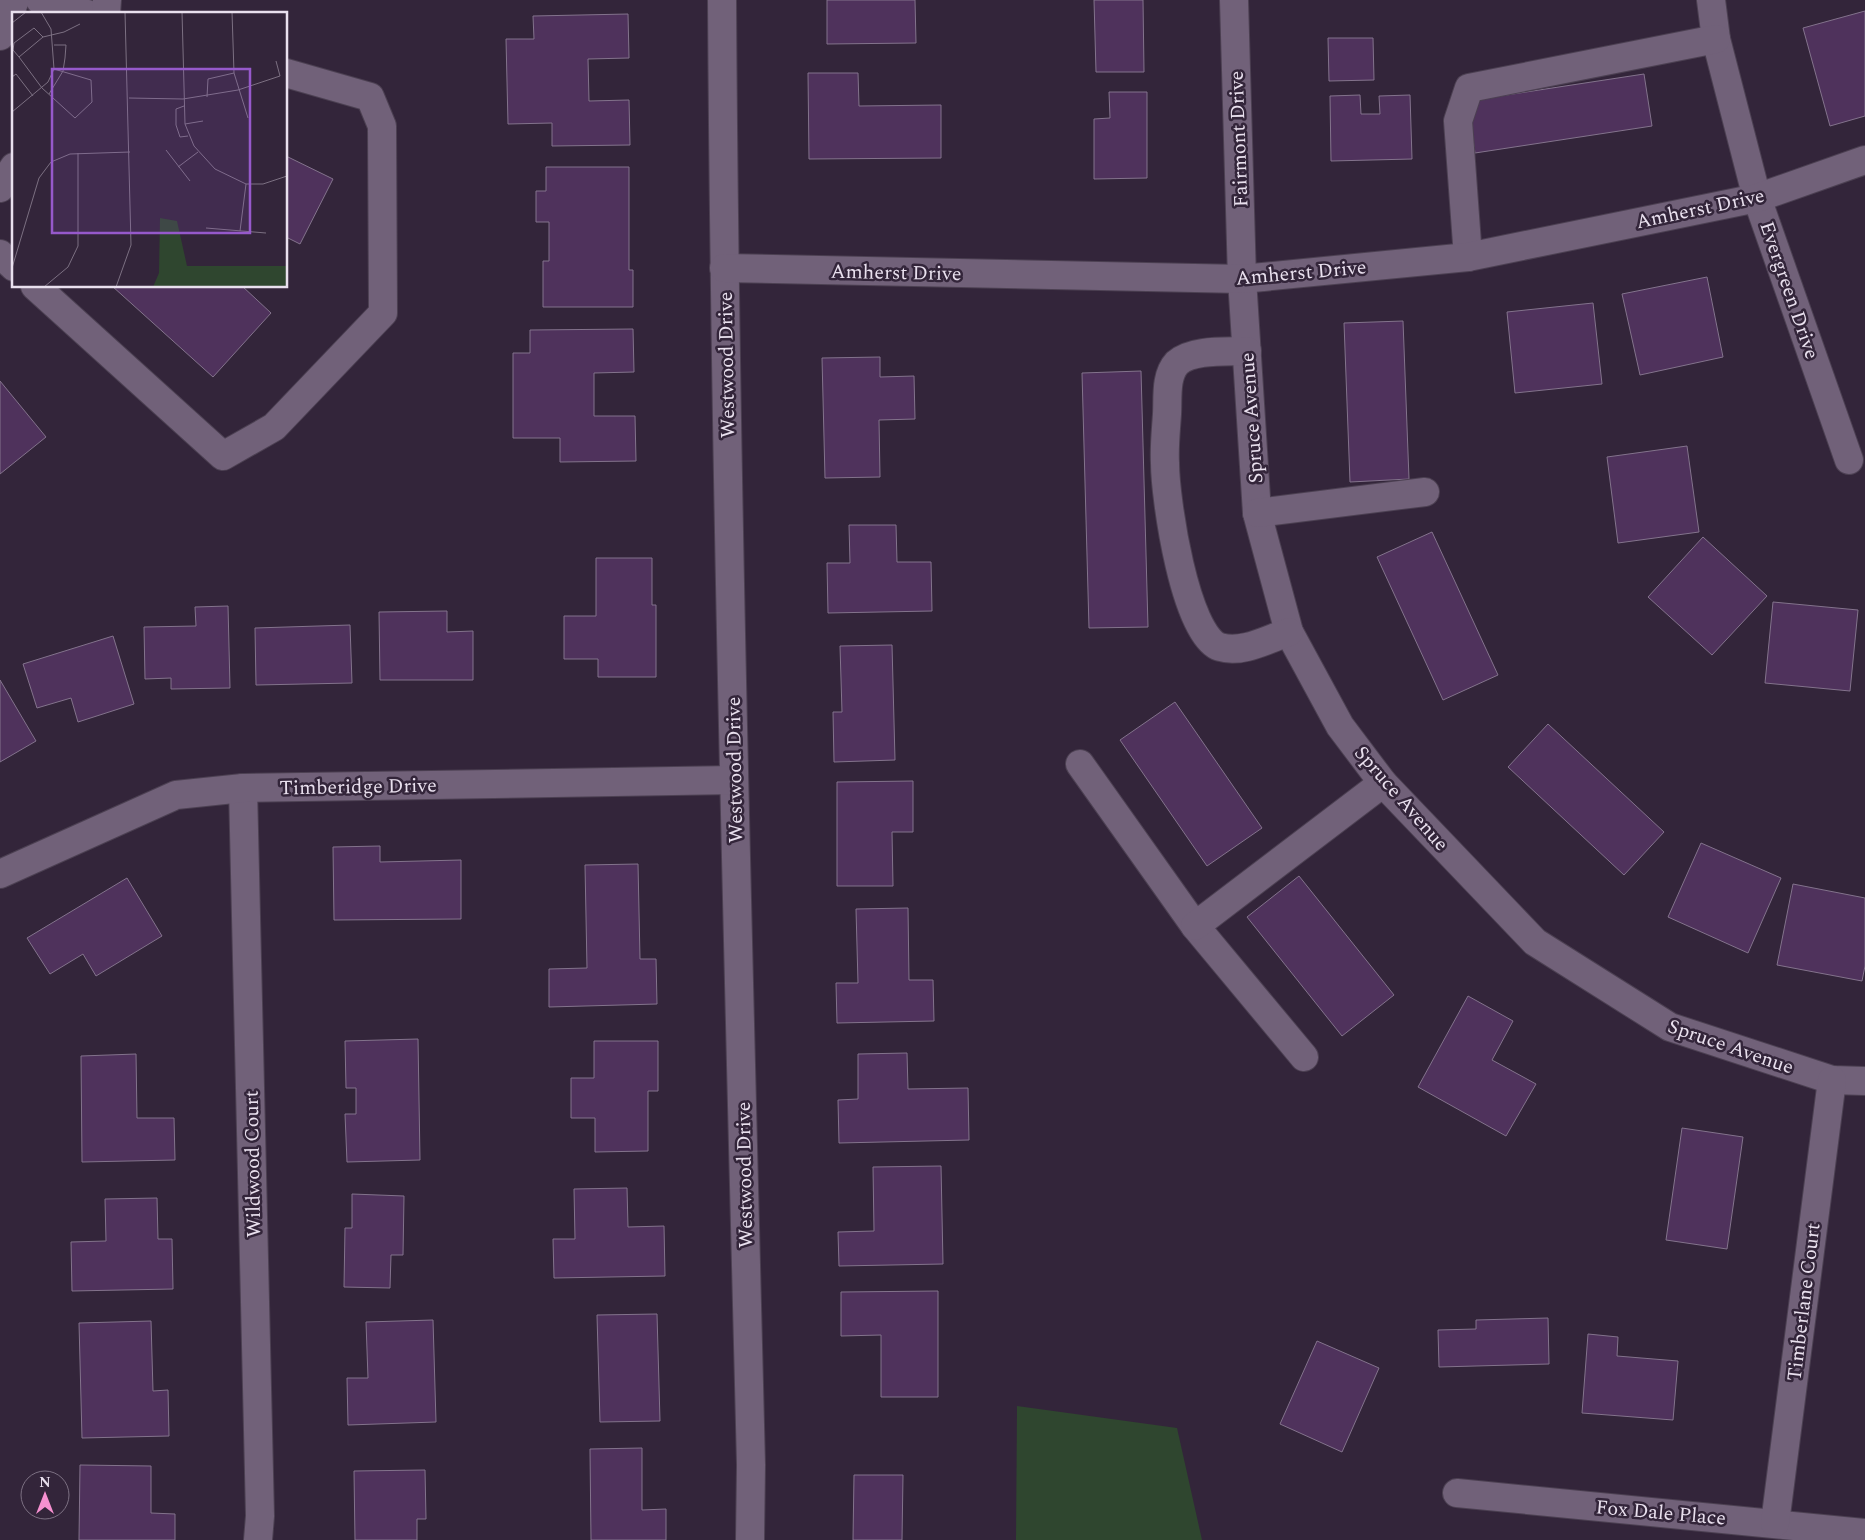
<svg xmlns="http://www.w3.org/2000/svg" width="1865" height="1540" font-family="Spectral,serif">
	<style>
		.green { fill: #2f462f }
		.building { fill: #4f325c; stroke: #83738c }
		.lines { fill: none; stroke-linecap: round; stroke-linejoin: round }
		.minor-casing { stroke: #4c4052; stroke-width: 30 }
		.minor { stroke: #716179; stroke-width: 28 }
		.labels { text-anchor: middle; stroke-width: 5; stroke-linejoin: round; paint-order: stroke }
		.street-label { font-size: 20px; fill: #e9e0ee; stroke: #33253a }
		.inset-road { fill: none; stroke: #7c7082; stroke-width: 1 }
		.view { fill: #9659cb; fill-opacity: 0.15; stroke: #9659cb; stroke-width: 2.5 }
		.inset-edge { fill: none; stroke: #e9e0ee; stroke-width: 2.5 }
	</style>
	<rect width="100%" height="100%" fill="#33253a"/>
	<path class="green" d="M1017,1406L1177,1428L1202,1540H1016Z"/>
	<g class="building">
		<path d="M827,0H915L916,43L827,44Z"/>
		<path d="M1094,0H1143L1144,72H1096Z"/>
		<path d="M1865,11V116L1830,126L1803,28Z"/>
		<path d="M628,14L629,58L588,59L589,101L629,100L630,145L552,146V123L508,124L506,39H534L533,16Z"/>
		<path d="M1328,38H1373L1374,80L1329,81Z"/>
		<path d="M808,73H858L859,106L941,105V158L809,159Z"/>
		<path d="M1644,74L1652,126L1475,153L1467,101Z"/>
		<path d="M1109,92H1147V178L1094,179V119L1110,118Z"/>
		<path d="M1360,95L1361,114H1380L1379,96L1410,95L1412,159L1331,161L1330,96Z"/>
		<path d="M286,156L333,179L300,244L286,237Z"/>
		<path d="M546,167H629V270H633V307H543V261H549V222H536V191H546Z"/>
		<path d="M1707,277L1723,357L1640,375L1622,294Z"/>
		<path d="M112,286H242L271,313L213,377Z"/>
		<path d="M1593,303L1602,384L1515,393L1507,312Z"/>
		<path d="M1403,321L1409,479L1350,482L1344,323Z"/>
		<path d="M633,329L634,372L594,373V416H635L636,461L560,462V438H513V353H530V330Z"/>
		<path d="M880,357V377L914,376L915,419L879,420L880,477L825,478L822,358Z"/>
		<path d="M1141,371L1148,627L1089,628L1082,373Z"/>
		<path d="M0,381L46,437L0,474Z"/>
		<path d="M1687,446L1699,532L1618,543L1607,457Z"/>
		<path d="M849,525H896L897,562H931L932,611L828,613L827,563H850Z"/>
		<path d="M1432,532L1498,675L1443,700L1377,557Z"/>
		<path d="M1703,537L1767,596L1712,655L1648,597Z"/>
		<path d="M596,558H652V605H656V677H598V659H564V616H596Z"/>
		<path d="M1773,602L1858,610L1850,691L1765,683Z"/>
		<path d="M228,606L230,688L171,689V678L145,679L144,627L196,626L195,607Z"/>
		<path d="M447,611V632L473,631V680H380L379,612Z"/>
		<path d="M350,625L352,683L256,685L255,628Z"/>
		<path d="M113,636L134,704L78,722L71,698L37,708L23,664Z"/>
		<path d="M892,645L895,760L834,762L833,712H842L840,646Z"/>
		<path d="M0,680L36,741L0,762Z"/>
		<path d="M1175,702L1262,828L1207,866L1120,740Z"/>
		<path d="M1548,724L1664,832L1624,875L1508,767Z"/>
		<path d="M913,781V832H892L893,886H837V782Z"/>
		<path d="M1701,843L1781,878L1748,953L1668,917Z"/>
		<path d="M380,846V862L461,860V919L334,920L333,847Z"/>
		<path d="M638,864L640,959H656L657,1004L549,1007V969L587,968L585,865Z"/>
		<path d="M1299,876L1394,995L1342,1036L1247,917Z"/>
		<path d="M127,878L162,936L96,976L83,954L50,974L27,938Z"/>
		<path d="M1793,884L1865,898V966L1862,981L1777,965Z"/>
		<path d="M908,908L909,980H933L934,1021L837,1023L836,983H858L856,909Z"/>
		<path d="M1468,996L1513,1021L1492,1060L1536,1084L1506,1136L1418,1087Z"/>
		<path d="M418,1039L420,1160L347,1162L345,1114H356V1088H346L345,1041Z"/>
		<path d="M594,1041H658V1091H648V1151L595,1152V1118H571V1078H594Z"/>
		<path d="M907,1053L908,1089L968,1088L969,1140L839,1143L838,1100L858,1099V1054Z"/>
		<path d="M136,1054L137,1118H174L175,1160L82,1162L81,1056Z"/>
		<path d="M1682,1128L1743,1137L1727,1249L1666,1240Z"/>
		<path d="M941,1166L943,1264L839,1266L838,1232L874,1231L873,1167Z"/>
		<path d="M627,1188L628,1227L664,1226L665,1276L554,1278L553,1239H575L574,1189Z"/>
		<path d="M352,1194L404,1196L403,1255H391L390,1288L344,1287L345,1228H352Z"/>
		<path d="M157,1198L158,1239H172L173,1289L72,1291L71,1242L106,1241L105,1199Z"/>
		<path d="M938,1291V1397H881V1335L841,1336V1292Z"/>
		<path d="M657,1314L660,1421L600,1422L597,1315Z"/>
		<path d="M1548,1318L1549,1364L1439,1367L1438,1330L1476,1329V1320Z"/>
		<path d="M433,1320L436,1422L348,1425L347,1378H368L366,1322Z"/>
		<path d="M151,1321L153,1391L168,1390L169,1436L82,1438L79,1323Z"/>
		<path d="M1588,1334L1618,1337L1617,1356L1678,1361L1673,1420L1582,1413Z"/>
		<path d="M1317,1341L1379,1368L1342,1452L1280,1424Z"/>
		<path d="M642,1448V1510L666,1509V1540H591L590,1449Z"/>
		<path d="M80,1465L151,1466V1513L175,1514V1540H79Z"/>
		<path d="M425,1470L426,1519H417V1540H355L354,1471Z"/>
		<path d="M854,1475H903L902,1540H853Z"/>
	</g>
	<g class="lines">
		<g class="minor-casing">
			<g id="minor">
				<path d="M40,0L87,14"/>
				<path d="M722,0C725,488 739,977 751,1465L750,1540"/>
				<path d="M1234,0L1242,279L1257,513L1289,632L1340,726L1383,783L1535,942L1670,1027L1832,1080L1865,1081"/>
				<path d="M1711,0L1716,39L1757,198L1849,460"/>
				<path d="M106,14L107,0"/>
				<path d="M0,36L15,0"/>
				<path d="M0,188L14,167"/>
				<path d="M0,254L14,267"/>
				<path d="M1468,257L1458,121L1469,88L1716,39"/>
				<path d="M724,268L1242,279L1468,257L1757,198L1865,160"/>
				<path d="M35,286L223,456L274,427L383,313L382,126L370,97L286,73"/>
				<path d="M1247,351C1227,352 1192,349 1177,363C1165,376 1168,398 1167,414C1166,430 1164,447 1165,463C1165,498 1185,636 1220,647C1242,654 1268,639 1289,632"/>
				<path d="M1257,513L1425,492"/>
				<path d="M1080,764L1195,926L1304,1057"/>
				<path d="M243,788L260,1516L258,1540"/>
				<path d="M0,874L176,795L243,788L734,780"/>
				<path d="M1195,926L1383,783"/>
				<path d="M1457,1493L1865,1533"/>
				<path d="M1775,1523L1832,1080"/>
			</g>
		</g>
		<use href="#minor" class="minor"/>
	</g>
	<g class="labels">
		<g class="street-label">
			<text transform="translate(1238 139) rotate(-92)" y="7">Fairmont Drive</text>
			<text transform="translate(1700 208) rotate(-12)" y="7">Amherst Drive</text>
			<text transform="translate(896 272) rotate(1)" y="7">Amherst Drive</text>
			<text transform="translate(1301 272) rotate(-5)" y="7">Amherst Drive</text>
			<text transform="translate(1790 290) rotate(71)" y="7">Evergreen Drive</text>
			<text transform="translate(726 365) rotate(-91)" y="7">Westwood Drive</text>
			<text transform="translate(1251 418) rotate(-94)" y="7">Spruce Avenue</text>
			<text transform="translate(734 770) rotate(-91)" y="7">Westwood Drive</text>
			<text transform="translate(358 786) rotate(-1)" y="7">Timberidge Drive</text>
			<text transform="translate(1402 798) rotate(49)" y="7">Spruce Avenue</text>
			<text transform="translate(1731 1046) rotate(19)" y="7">Spruce Avenue</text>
			<text transform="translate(252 1164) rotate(-91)" y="7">Wildwood Court</text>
			<text transform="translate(744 1175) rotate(-91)" y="7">Westwood Drive</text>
			<text transform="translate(1803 1302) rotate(-83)" y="7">Timberlane Court</text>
			<text transform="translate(1661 1512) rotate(5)" y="7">Fox Dale Place</text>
		</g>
	</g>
	<g transform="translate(12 12)">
		<rect width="275" height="275" fill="#33253a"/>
		<path d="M148,206L165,209L175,254H275V275H141L147,261Z" fill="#2f462f"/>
		<path class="inset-road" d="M170,0L173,112L182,134L203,157L234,172H251L275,164M220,0L222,61L236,106M0,11L14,0M7,45L1,38L2,31L22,16L31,25M42,57L79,68L80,90L63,106L30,76L7,45L31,25L52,20L68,12M0,65L4,62L21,84M37,82L51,59L53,46L54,33H42M195,85L196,67L222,61M117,86L171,87L226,78L268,64L264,49M172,94L164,97V113L168,125L176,124M0,100L36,70L42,57L39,17L29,0M173,112L191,109M154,138L178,169M166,155L186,140M194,216L254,221M228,219L234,172M0,256L27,166L39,150L58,142L118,140M32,275L56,255L66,234V141M104,275L119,233L113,0"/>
		<path class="view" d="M40,57H238V221H40Z"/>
		<rect width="275" height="275" class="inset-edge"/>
	</g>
	<g transform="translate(45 1495)"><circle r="24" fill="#33253a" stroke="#7c7082"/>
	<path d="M0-4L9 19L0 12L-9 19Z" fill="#f690d0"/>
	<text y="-8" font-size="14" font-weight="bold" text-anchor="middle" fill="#e9e0ee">N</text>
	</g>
</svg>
